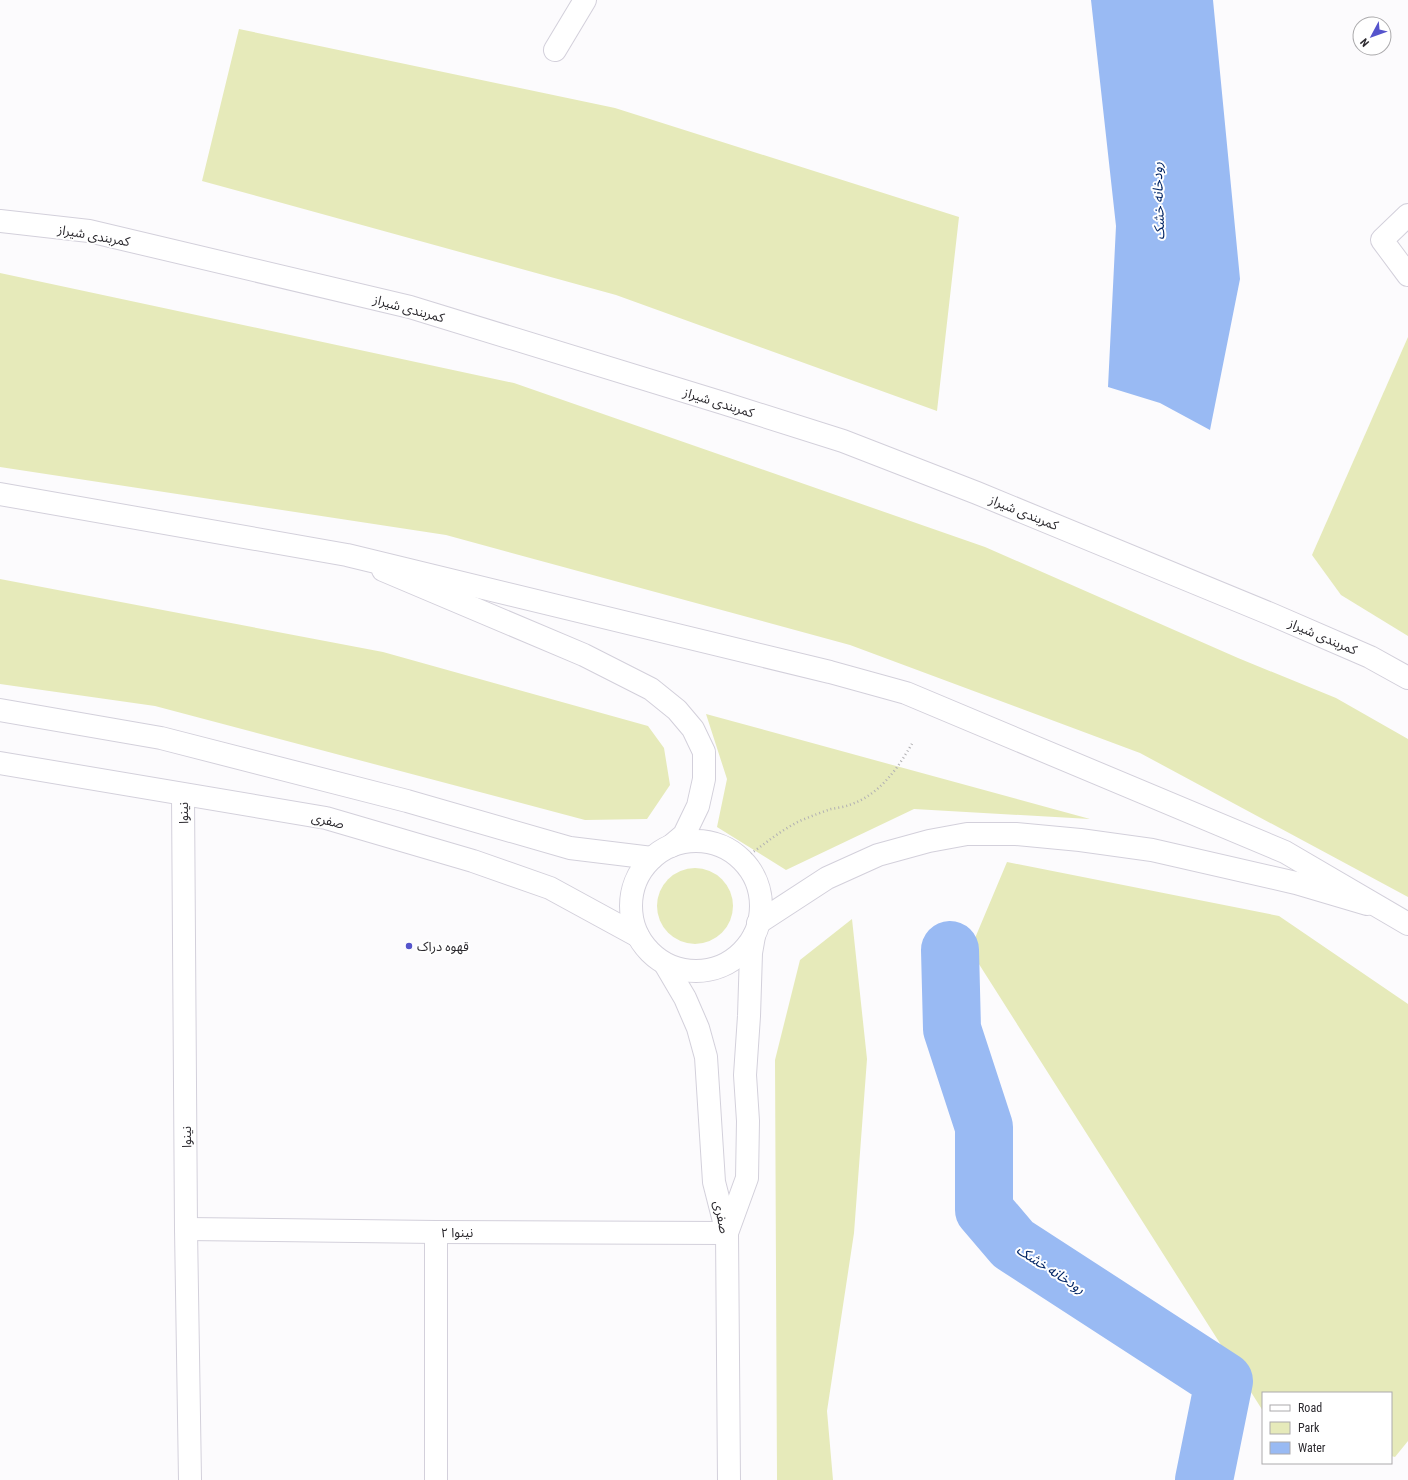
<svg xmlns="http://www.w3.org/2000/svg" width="1408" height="1480" font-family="'Roboto Condensed','Noto Sans Arabic',sans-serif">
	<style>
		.green { fill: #e6eaba }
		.water { fill: #99baf3 }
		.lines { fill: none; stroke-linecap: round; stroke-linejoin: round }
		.river { stroke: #99baf3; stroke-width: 58 }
		.street-casing { stroke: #d3d0db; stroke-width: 24 }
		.secondary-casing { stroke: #d3d0db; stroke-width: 24 }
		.highway-casing { stroke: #d3d0db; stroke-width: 24 }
		.path { stroke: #b1b0b3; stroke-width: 2.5; stroke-dasharray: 1 3; stroke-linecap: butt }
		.street { stroke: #fff; stroke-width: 22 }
		.secondary { stroke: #fff; stroke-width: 22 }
		.highway { stroke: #fff; stroke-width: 22 }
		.poi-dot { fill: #5554cc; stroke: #fff; stroke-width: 1.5 }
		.labels { text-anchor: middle; stroke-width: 4; stroke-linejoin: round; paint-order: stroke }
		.street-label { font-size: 13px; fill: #2c2a2f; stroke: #fff }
		.poi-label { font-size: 13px; fill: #2c2a2f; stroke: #fff; text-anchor: start }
		.water-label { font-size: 14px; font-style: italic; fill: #032666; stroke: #fff }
	</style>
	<rect width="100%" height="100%" fill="#fcfbfd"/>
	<g class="green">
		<path d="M239,29L615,108L959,217L937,411L616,295L202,181Z"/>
		<path d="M0,273L514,383L985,547L1238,658L1336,698L1408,739V897L1140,753L850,645L446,535L0,467Z"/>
		<path d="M1408,337V636L1341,595L1312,555Z"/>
		<path d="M0,579L383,652L648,726L664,748L670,785L647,819L585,820L155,706L0,684Z"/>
		<path d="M706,714L1090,819L914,809L786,870L717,827L727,779Z"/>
		<path d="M1007,862L1279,916L1408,1004V1441L1395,1457L1391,1456V1393H1263V1411L970,950Z"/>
		<circle cx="695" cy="906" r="38"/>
		<path d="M852,919L867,1059L854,1233L827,1411L833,1480H777L775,1060L800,960Z"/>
	</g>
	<path class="water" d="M1091,0H1213L1240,279L1210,430L1160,403L1108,387L1116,226Z"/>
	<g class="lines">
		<path class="river" d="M950,950L952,1029L984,1127V1210L1013,1244L1224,1381L1204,1480"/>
		<g class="street-casing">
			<g id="street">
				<path d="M555,50L585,0"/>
				<path d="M1408,215L1382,240L1408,275"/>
				<path d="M183,795L186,1229L190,1480"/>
				<path d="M186,1229L436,1232L727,1233"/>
				<path d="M436,1480V1232"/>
			</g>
		</g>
		<g class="secondary-casing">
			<g id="secondary">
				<path d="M383,570L584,655L651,689L677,710L693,729L704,752V779L698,806L684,835L671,846"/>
				<path d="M0,710L161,738L407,801L570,848L652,858"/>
				<path d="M0,763L326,818L473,861L550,888L638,936"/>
				<circle cx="696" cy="906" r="65"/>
				<path d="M758,923L827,878L878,855L929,841L967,834H1016L1080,840L1152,850L1296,883L1367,904"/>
				<path d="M665,964L685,998L698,1028L706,1057L714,1182L727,1233L729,1480"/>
				<path d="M727,1233L747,1178L748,1121L745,1075L749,1016L751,953L754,936"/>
			</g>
		</g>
		<g class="highway-casing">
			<g id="highway">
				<path d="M0,221L89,231L410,307L723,403L843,441L977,493L1273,615L1370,657L1408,678"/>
				<path d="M0,494L347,555L830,672L906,693L1285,852L1408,924"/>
			</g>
		</g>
		<path class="path" d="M741,861C761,847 780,830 802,820C812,816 822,812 831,809C837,808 844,807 849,805C880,795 898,768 913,742"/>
		<use href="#street" class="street"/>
		<use href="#secondary" class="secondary"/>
		<use href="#highway" class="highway"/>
	</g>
	<circle class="poi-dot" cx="409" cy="946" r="4"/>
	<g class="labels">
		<g class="street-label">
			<text transform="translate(94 235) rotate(10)" y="5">کمربندی شیراز</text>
			<text transform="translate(409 308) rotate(15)" y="5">کمربندی شیراز</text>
			<text transform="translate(719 402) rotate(17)" y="5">کمربندی شیراز</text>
			<text transform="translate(1024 512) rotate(22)" y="5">کمربندی شیراز</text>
			<text transform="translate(1323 636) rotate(23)" y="5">کمربندی شیراز</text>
			<text transform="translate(183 813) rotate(-90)" y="5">نینوا</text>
			<text transform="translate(328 820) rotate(13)" y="5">صفری</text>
			<text transform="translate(186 1137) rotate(-90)" y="5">نینوا</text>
			<text transform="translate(722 1217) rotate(78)" y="5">صفری</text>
			<text x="457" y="1237">۲ نینوا</text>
		</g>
		<g class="poi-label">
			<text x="417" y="951">قهوه دراک</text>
		</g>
		<g class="water-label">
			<text transform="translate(1158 201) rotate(-92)" y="5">رودخانه خشک</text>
			<text transform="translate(1051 1269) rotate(33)" y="5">رودخانه خشک</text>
		</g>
	</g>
	<rect x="1262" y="1392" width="130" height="72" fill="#ffffff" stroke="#abaaac"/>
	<rect x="1270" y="1405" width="20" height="6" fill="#ffffff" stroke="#abaaac"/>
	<text x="1298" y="1412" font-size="12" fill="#2c2a2f">Road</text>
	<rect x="1270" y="1422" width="20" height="12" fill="#e6eaba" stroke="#abaaac"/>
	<text x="1298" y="1432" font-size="12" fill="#2c2a2f">Park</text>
	<rect x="1270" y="1442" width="20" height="12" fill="#99baf3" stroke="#abaaac"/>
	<text x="1298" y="1452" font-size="12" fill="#2c2a2f">Water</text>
	<g transform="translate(1372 36) rotate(229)"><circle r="19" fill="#ffffff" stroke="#abaaac"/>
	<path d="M0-3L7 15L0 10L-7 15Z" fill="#5554cc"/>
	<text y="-6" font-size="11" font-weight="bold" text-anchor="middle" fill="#2c2a2f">N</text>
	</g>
</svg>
